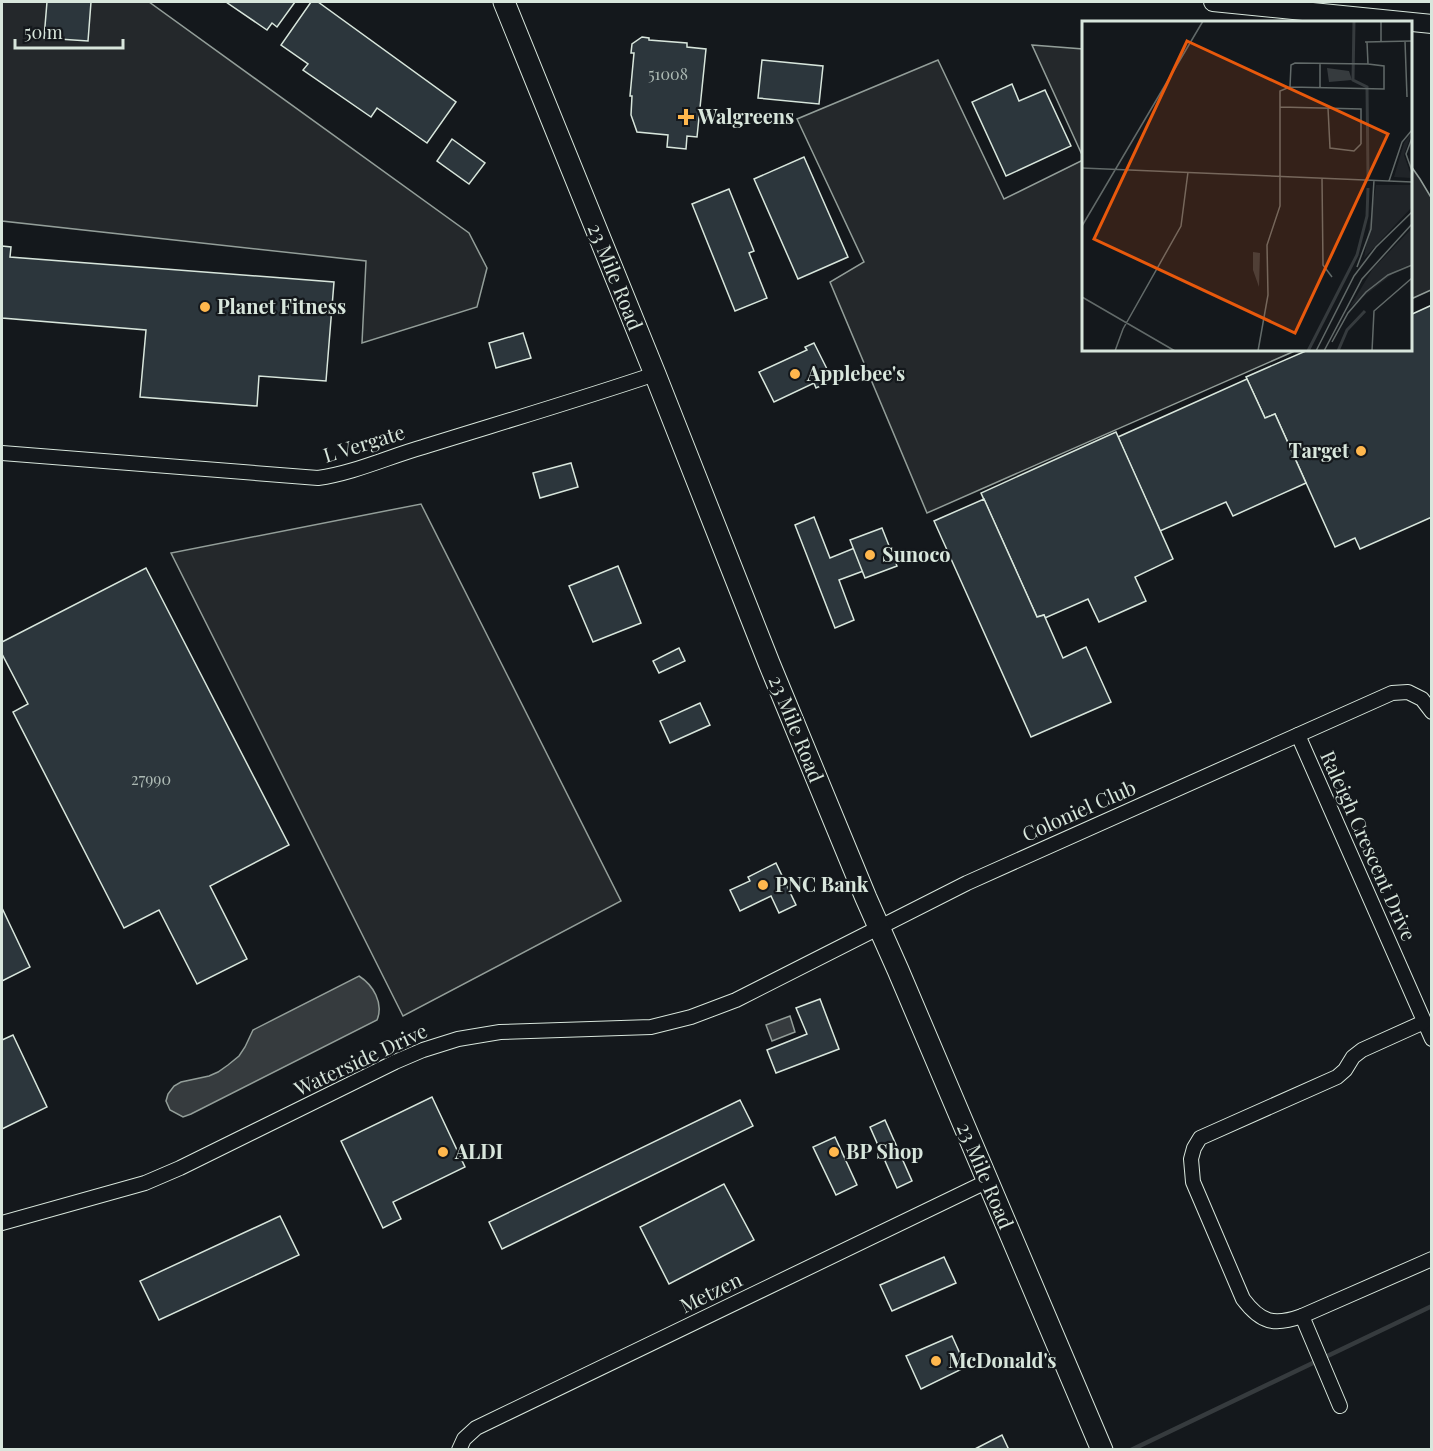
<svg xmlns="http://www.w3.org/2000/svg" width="1433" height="1451" font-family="'Playfair Display',serif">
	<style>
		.parking { fill: #24282b; stroke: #939e99; stroke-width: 1.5 }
		.water { fill: #363b3e; stroke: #939e99; stroke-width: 1.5 }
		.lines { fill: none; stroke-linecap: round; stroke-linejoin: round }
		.stream { stroke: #363b3e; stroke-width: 4.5 }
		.building { fill: #2c363c; stroke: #d8e6dc; stroke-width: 1.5 }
		.minor-casing { stroke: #d8e6dc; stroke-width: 16 }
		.secondary-casing { stroke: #d8e6dc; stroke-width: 20 }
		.primary-casing { stroke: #d8e6dc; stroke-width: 23 }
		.minor { stroke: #14181c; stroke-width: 14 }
		.secondary { stroke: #14181c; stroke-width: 18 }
		.primary { stroke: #14181c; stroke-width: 21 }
		.poi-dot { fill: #ffb74d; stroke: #14181c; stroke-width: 2 }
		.labels { text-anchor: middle; stroke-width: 4.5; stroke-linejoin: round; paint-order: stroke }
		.number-label { font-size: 16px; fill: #adbab4 }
		.poi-label { font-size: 20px; font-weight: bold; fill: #d8e6dc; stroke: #14181c; text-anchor: start }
		.street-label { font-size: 20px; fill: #d8e6dc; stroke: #14181c }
		.inset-river { fill: none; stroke: #363b3e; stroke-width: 3 }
		.inset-road { fill: none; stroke: #626a69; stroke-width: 1.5 }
		.view { fill: #e8590c; fill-opacity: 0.15; stroke: #e8590c; stroke-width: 3 }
		.inset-edge { fill: none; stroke: #d8e6dc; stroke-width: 3 }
	</style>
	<rect width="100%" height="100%" fill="#14181c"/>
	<g class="parking">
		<path d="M2,2H149L469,233L487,268L477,307L362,343L366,261L2,221Z"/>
		<path d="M1032,45L1083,49V157Z"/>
		<path d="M938,60L1004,199L1083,160L1084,350H1297L927,513L830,282L864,262L797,119Z"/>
		<path d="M1411,166L1420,179L1432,199L1431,290L1411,299Z"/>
		<path d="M421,504L621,901L403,1016L171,553Z"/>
	</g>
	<g class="water">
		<path d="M359,976C373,985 384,1003 377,1020L191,1114L183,1117L170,1110L166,1101L168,1094L174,1086L181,1082L209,1076L218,1072L228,1065L239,1056L245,1047L253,1030Z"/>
		<path d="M790,1016L795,1032L772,1041L766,1025Z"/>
	</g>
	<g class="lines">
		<path class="stream" d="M1131,1450L1432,1306"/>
	</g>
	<g class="building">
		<path d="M47,2H91L88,41L44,38Z"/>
		<path d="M226,2H295L277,27L272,23L267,30Z"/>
		<path d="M311,2H318L456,102L427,143L377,108L371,117L303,70L308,64L281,45Z"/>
		<path d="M642,37L649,38V40L687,43V47L706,49L697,137L687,136L686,149L667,147L668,135L637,132L631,115L632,96H630L634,53H631L632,44Z"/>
		<path d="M762,60L823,66L819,104L758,98Z"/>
		<path d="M1012,84L1019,101L1045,90L1071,146L1006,176L972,102Z"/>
		<path d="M452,139L485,163L469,184L437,161Z"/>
		<path d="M804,157L848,257L798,279L754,179Z"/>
		<path d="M729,189L754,251L749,253L767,298L735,311L692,204Z"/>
		<path d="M2,246L11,247L10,257L334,282L326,381L259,376L257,406L140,397L146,330L2,318Z"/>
		<path d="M1432,305V517L1360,549L1355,538L1335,547L1275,414L1265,418L1246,377L1308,350H1410V315Z"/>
		<path d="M523,333L531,358L496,368L489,343Z"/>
		<path d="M814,343L831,377L826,379L827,383L816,388L814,383L774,402L759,372L807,350L805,347Z"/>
		<path d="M1247,379L1265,418L1275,414L1306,483L1233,516L1226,502L1160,531L1118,437Z"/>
		<path d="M1116,432L1173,559L1135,577L1146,601L1099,622L1088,599L1045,618L1044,615L1037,617L981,493Z"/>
		<path d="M571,463L578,487L540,498L533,473Z"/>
		<path d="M984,499L1037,617L1044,615L1063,658L1086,647L1111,702L1031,737L934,521Z"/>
		<path d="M814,517L830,558L857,547L866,570L839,580L854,620L835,628L795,525Z"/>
		<path d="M882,528L897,566L865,578L850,540Z"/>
		<path d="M618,566L641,623L593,642L569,586Z"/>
		<path d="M146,568L289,845L210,886L247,959L197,984L159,910L124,928L13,712L28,704L2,654V642Z"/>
		<path d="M679,648L685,661L659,673L653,661Z"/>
		<path d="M700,703L710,725L670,743L660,721Z"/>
		<path d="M776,863L796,905L779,913L771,896L740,911L730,890L750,881L748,877Z"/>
		<path d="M2,908L30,967L2,981Z"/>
		<path d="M820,999L839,1049L776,1073L767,1050L807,1034L796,1008Z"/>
		<path d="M13,1035L47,1107L2,1129V1040Z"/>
		<path d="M432,1097L465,1167L393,1202L401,1219L383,1228L341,1141Z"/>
		<path d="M740,1100L753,1126L502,1249L489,1222Z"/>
		<path d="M885,1120L912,1181L897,1188L870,1127Z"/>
		<path d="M835,1137L857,1185L836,1195L813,1147Z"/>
		<path d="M724,1184L754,1240L669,1284L640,1227Z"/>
		<path d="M280,1216L299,1255L159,1320L140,1281Z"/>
		<path d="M944,1257L956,1283L892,1311L880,1285Z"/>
		<path d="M952,1336L966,1367L921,1389L906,1356Z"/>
		<path d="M1002,1435L1009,1450H973Z"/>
	</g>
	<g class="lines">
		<g class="minor-casing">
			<g id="minor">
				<path d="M2,453L318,478C354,473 388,457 423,447C500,423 578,400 655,374"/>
				<path d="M1298,735L1432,1039"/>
				<path d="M1424,1022L1362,1050L1353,1057L1345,1070L1337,1077L1200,1138L1194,1148L1191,1159L1193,1182L1243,1299C1261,1323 1274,1326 1302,1316L1432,1259"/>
				<path d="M2,1223L145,1183L180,1168L395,1062L423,1050L458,1039L500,1032L651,1027L691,1017L736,1000L967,883L1392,693L1408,692L1422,699L1432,712"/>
				<path d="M1302,1316L1340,1406"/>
				<path d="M459,1450L464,1439L476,1428L988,1181"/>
			</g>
		</g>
		<g class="secondary-casing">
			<path id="secondary" d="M1213,2L1432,24"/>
		</g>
		<g class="primary-casing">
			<path id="primary" d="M504,2L655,374L769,663L866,898L898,970L1102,1450"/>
		</g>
		<use href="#minor" class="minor"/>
		<use href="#secondary" class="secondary"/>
		<use href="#primary" class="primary"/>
	</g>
	<g class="poi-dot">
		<path d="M683 108h6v6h6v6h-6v6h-6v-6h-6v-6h6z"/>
		<circle cx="205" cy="307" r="6"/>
		<circle cx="795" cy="374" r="6"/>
		<circle cx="1361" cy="451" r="6"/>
		<circle cx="870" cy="555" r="6"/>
		<circle cx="763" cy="885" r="6"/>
		<circle cx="443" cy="1152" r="6"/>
		<circle cx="834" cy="1152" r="6"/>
		<circle cx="936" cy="1361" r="6"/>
	</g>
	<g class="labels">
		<g class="number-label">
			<text x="668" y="80">51008</text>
			<text x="151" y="785">27990</text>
		</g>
		<g class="poi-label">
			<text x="698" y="124">Walgreens</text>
			<text x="217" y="314">Planet Fitness</text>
			<text x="807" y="381">Applebee's</text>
			<text x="1349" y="458" text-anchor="end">Target</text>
			<text x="882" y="562">Sunoco</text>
			<text x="775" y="892">PNC Bank</text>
			<text x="455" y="1159">ALDI</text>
			<text x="846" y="1159">BP Shop</text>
			<text x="948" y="1368">McDonald's</text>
		</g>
		<g class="street-label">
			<text transform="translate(615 277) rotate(68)" y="7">23 Mile Road</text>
			<text transform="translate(364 444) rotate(-17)" y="7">L Vergate</text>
			<text transform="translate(796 729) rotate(68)" y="7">23 Mile Road</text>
			<text transform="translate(1079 811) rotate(-24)" y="7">Coloniel Club</text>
			<text transform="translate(1368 846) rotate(66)" y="7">Raleigh Crescent Drive</text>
			<text transform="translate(361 1060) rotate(-25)" y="7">Waterside Drive</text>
			<text transform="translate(985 1176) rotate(67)" y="7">23 Mile Road</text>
			<text transform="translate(711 1293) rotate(-26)" y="7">Metzen</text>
		</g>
	</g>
	<g transform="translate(1082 21)">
		<rect width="330" height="330" fill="#14181c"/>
		<path d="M330,111L322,134L330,157L312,156L322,122ZM294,164H330V186L282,237ZM330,207V243L317,248L268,286L290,249Z" fill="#202428"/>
		<path d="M245,47L267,50L270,59L247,61ZM171,231L178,232L177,266L171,249Z" fill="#363b3e"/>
		<path class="inset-river" d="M272,0L271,59L285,66L286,155M226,330L275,234L285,195L286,167M256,330L265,309L283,290"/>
		<path class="inset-road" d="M299,0V21M323,20L325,76M283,21L330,20M208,66L302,68V45L286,43M238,67V42M198,86L279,88V123M246,87L248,127L272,130L279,123M330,117L324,133L330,150M0,147L330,161M240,157L241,244L250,256M307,160L320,121L330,109M0,205L121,0M275,246L289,208L292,159M0,276L93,330M250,321L266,292L284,271L306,254L330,244M33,330L41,308L99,205L106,151M176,330L186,274L185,224L198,185V70L208,66L209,44L213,42L286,43L285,21M234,330L272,255L294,226L330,191M242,330L280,258L330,203M290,330L292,290L330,257"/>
		<path class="view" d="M105,20L306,113L213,312L12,218Z"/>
		<rect width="330" height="330" class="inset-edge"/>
	</g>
	<rect width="1433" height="1451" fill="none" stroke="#d8e6dc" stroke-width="6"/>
	<path d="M15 39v9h108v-9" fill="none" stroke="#d8e6dc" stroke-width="3"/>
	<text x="24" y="39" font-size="18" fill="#d8e6dc" stroke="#14181c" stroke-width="4.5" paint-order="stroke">50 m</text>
</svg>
